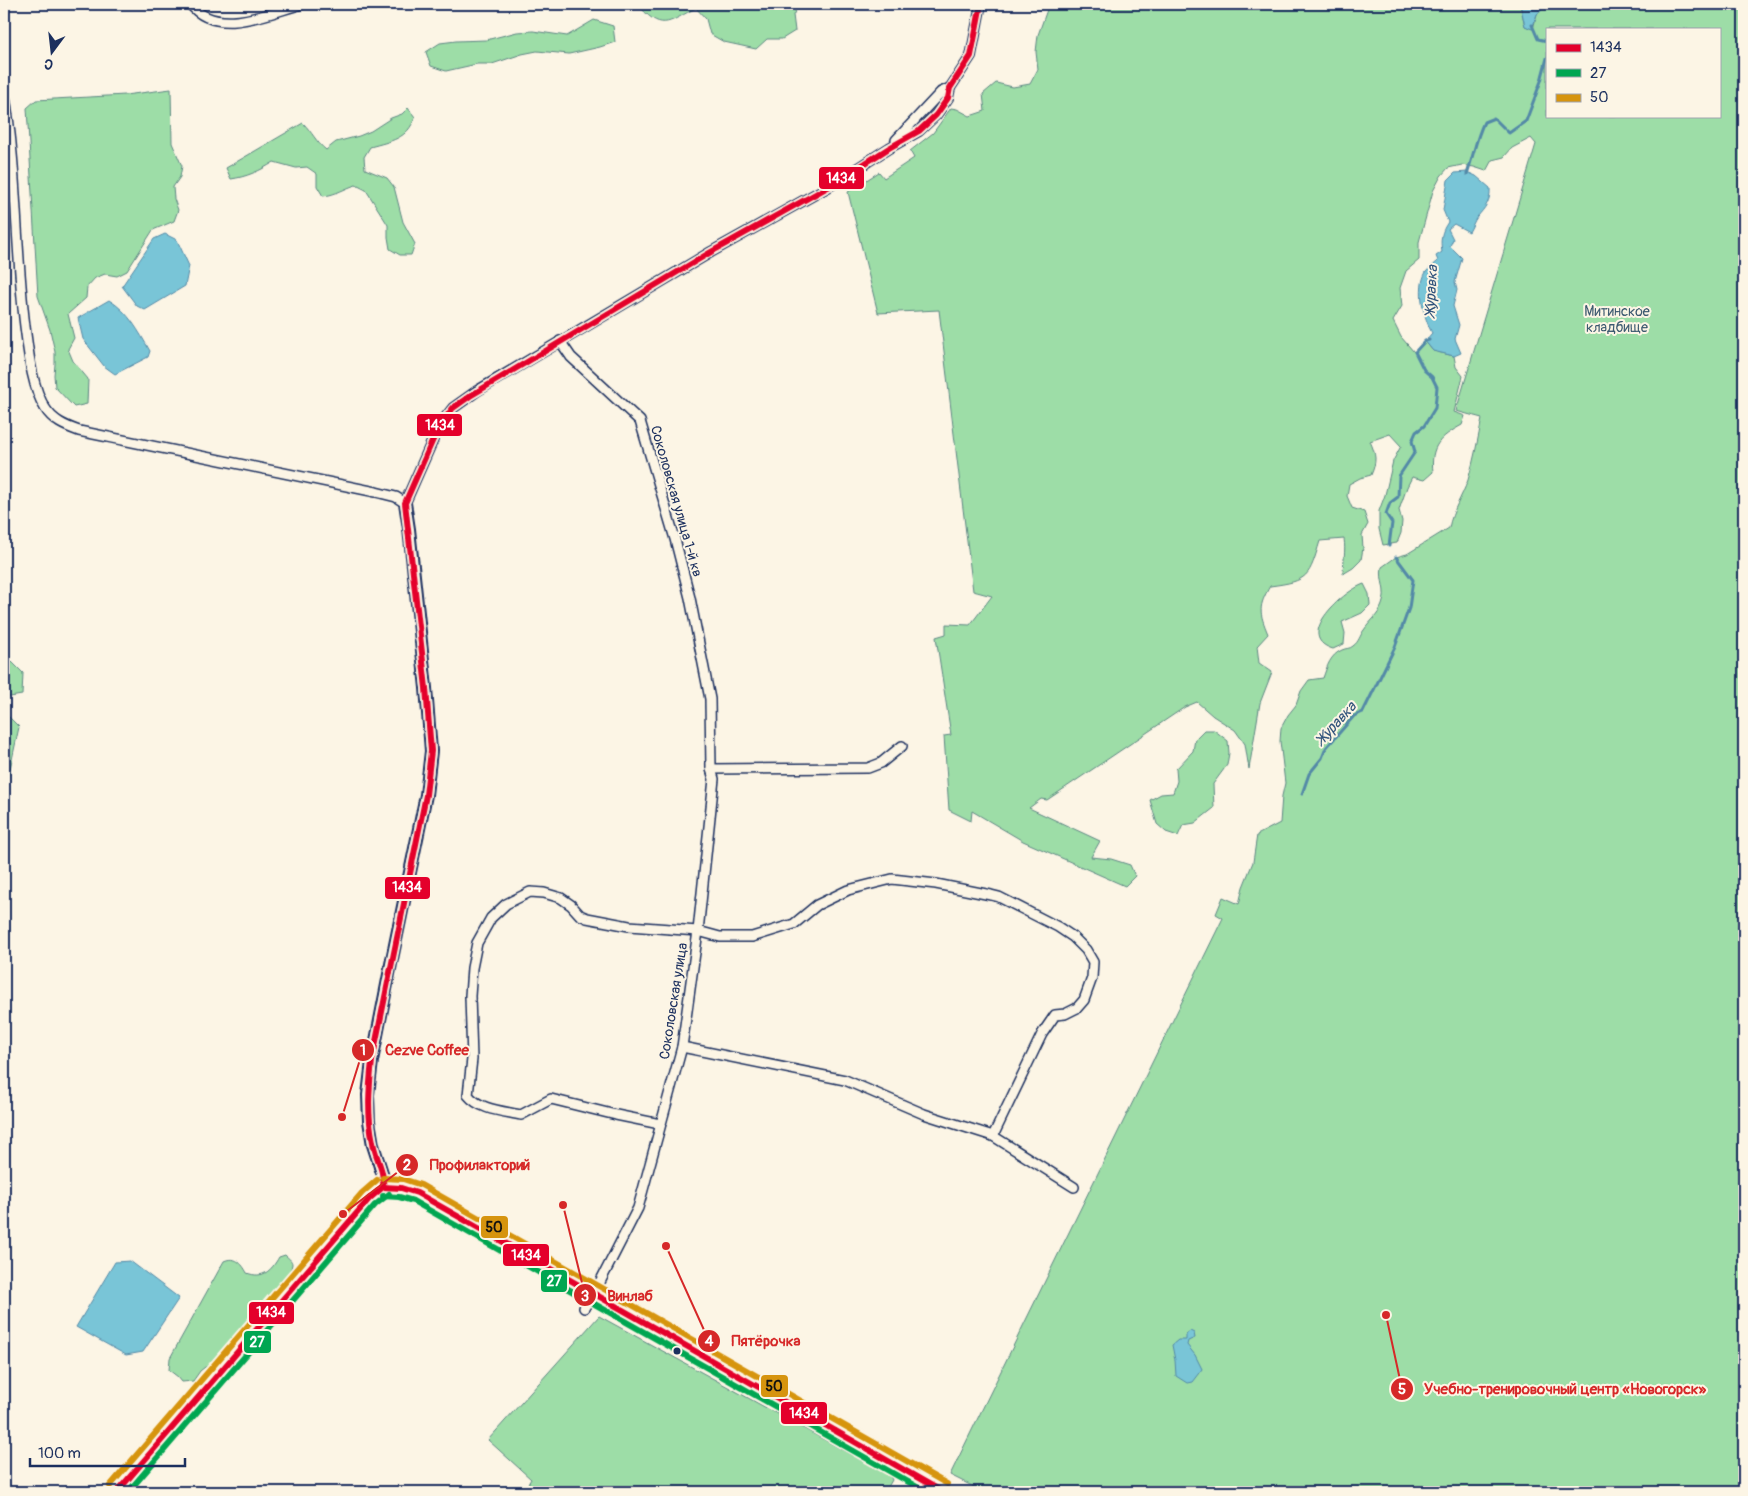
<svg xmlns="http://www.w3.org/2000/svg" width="1748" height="1496" font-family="Pangolin,sans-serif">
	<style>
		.green { fill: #9ddda7; stroke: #5c8682; fill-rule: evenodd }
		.water { fill: #79c5d7; stroke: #5389a7 }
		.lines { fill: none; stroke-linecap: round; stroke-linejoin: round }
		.stream { stroke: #5389a7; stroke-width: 3 }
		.minor-casing { stroke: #1b2f5e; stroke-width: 12 }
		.tertiary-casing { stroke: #1b2f5e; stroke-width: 14 }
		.minor { stroke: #fcf5e5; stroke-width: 9 }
		.tertiary { stroke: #fcf5e5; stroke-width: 10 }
		.bus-1-casing { stroke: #fcf5e5; stroke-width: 10 }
		.bus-2-casing { stroke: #fcf5e5; stroke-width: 10 }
		.bus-3-casing { stroke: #fcf5e5; stroke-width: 10 }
		.bus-1 { stroke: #e4002b; stroke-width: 6 }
		.bus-2 { stroke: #00a651; stroke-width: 6 }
		.bus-3 { stroke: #d6940e; stroke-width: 6 }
		.bus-dot { fill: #1b2f5e; stroke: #fcf5e5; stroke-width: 2 }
		.labels { text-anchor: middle; stroke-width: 4; stroke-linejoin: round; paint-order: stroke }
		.park-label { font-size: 14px; fill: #3c5a70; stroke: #fcf5e5 }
		.street-label { font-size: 14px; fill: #1b2f5e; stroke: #fcf5e5 }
		.water-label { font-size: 15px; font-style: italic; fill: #32547c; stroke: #fcf5e5 }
		.leader { fill: none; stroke: #d62828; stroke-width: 2 }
		.callout-dot { fill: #d62828; stroke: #fcf5e5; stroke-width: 2 }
		.mark-label { font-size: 15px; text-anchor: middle; font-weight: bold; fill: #fff }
		.callout-label { font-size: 15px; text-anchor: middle; font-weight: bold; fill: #d62828; stroke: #fcf5e5; stroke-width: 4; stroke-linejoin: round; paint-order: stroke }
		.line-badge { stroke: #fcf5e5; stroke-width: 2 }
		.badge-label { font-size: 14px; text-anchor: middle; font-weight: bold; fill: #fff }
		.pale-badge-label { font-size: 14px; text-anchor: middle; font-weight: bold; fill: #111 }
	</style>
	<rect width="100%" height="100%" fill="#fcf5e5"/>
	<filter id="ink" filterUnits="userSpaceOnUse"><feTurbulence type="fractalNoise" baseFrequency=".02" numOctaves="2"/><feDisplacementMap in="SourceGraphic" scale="10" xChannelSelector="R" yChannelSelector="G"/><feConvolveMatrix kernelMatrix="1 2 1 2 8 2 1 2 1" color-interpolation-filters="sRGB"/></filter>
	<g filter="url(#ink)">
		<g class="green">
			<path d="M645,4H800L793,15L795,31L782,39H767L756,49L724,42L710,34L706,19L696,8C671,20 663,33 641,8Z"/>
			<path d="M1049,4H1520L1525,26L1533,29L1537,14L1549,4H1744V1492H984L950,1475L1223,918L1216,914L1223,897L1239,904L1243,887L1253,862L1257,835L1280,823L1282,796L1285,783L1280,741L1281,728L1288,715L1296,705L1301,691L1309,680L1323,678C1327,667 1330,655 1342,650C1346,648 1350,649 1353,646C1359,642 1360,635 1364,630C1370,621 1378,616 1382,605C1388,590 1379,581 1382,567L1396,557L1407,554L1449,528C1452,511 1462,497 1468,480C1474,460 1478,439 1482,418L1456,411L1536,144L1531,138L1512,148L1504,157L1492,160L1486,171L1474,167L1462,165L1448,168L1441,176L1433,191L1419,242V260L1406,271L1400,288L1402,306L1393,321L1401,337L1414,352L1425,341L1433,351L1454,356L1456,367L1463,376L1454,412L1465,416L1462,425C1440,437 1430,446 1433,472L1424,480L1412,477L1407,487L1399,510L1402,521L1401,533L1397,543L1383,545L1379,529V511L1385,495L1393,461L1401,446L1390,434L1370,441C1376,455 1377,461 1371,475L1360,478L1349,484L1347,496L1352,508L1364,512L1368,524L1362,535L1363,548L1361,560L1353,568L1343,574C1343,562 1346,551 1344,539L1320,541C1309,577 1309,581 1270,586C1258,607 1259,612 1268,634L1257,646L1259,663L1272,672L1260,703L1249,769L1245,744L1235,730L1213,716L1197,702L1185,707L1047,800L1041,799L1029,808L1100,841L1091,857L1111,859L1130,865L1135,876L1125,886L1023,841L972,811L971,821L949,810L944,736L951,735L936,637L946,634V624L970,625L992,596L973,591L939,310L878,313L848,192L879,172L884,178L914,158L910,151L933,133L951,108L957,109L970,116L985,111L983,94L996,83L1013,87L1030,84L1038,69L1036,52L1038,35ZM1547,29H1719V116H1547Z"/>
			<path d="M594,20L613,26L615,42L600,47L569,54L537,51L522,54L492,64H477L446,71L431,66L426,52L440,43L456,41L486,40L517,32L533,31L567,36Z"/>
			<path d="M171,89L172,143L182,166L180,177L173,187L174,199L178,210L174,221L153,230L127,271L117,276L105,274L95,278L87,287L86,298L68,314L74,338L68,349L73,361L88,379L87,404L74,407L55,387L54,375L55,364V352L50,330L38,296L27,108L36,100L125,95Z"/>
			<path d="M408,108L415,117C408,139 391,141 370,147L364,157L365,169L387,178L394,187L403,222L415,244L411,255H400L390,249L388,237V225L366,190L356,185C345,188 336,195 323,196L317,186V174L307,167L296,168L274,162C260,171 246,177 231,179L226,168L303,123C312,132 316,142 326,150L336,142L359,136L371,131L391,118L402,114Z"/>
			<path d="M1364,584L1369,594L1370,605L1362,613L1342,622L1345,633L1344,644L1333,649C1293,637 1343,591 1364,584Z"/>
			<path d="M4,654L23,673L22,695L4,698Z"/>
			<path d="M4,712L19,727L7,783L4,782Z"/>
			<path d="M1204,730H1214L1228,741L1229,753L1227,765L1213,784L1214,808L1195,823L1183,825L1178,836L1166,832L1157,824L1150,800L1161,794L1173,793L1177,781L1176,769L1193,751L1195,739Z"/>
			<path d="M285,1255C288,1258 292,1260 292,1264C292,1278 242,1329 230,1341V1353L217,1365L205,1367L200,1371L193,1381L182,1382L178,1377L169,1370L170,1358L224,1261C235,1256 242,1263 247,1273C263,1279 271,1271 279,1257Z"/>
			<path d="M599,1316L890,1476L892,1480L885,1492H523L531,1479L488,1440Z"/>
		</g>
		<g class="water">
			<path d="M1520,4H1549L1537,14L1532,29L1525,26Z"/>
			<path d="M1467,172L1476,176L1490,188C1491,201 1485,208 1477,217C1474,221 1472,227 1469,232L1454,224L1448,229L1453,239L1450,246L1462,258L1455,282L1457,290L1453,306L1459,325L1455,339L1461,353L1454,356L1433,351L1425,341L1432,333C1424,318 1416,289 1426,272C1429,268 1434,265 1438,261L1436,256L1442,252C1440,240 1441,232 1448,222L1443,210L1448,180L1455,173Z"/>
			<path d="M165,234L177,240L189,266L185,286L145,310L137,306L122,286L154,239Z"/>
			<path d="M109,300C129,312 139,332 150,351L148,357L115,374L104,366L83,339L78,318Z"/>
			<path d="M130,1261L179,1298L143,1352L126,1355L76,1327L115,1262Z"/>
			<path d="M1190,1331L1194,1333L1195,1338L1188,1341L1187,1345L1195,1355L1202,1369L1192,1382L1187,1383L1176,1376L1175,1360L1172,1345L1178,1340H1186V1334Z"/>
		</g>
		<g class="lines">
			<g class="stream">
				<path d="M1532,25L1538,39L1547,41"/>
				<path d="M1467,174C1473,157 1476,138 1484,122L1494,118L1509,133L1526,121L1541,81L1547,58"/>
				<path d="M1389,546L1392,523L1386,514L1390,503L1398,497L1399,476L1415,452L1412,441L1416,432L1424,426L1435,408L1437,387L1432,377L1424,370L1415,352L1425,341L1429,340"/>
				<path d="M1302,794L1309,774L1322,758L1326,748L1354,716L1363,712L1395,647L1409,608L1413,580L1396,557"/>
			</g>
			<g class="minor-casing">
				<g id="minor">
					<path d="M190,4C217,38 268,13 302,4"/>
					<path d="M4,91C18,171 15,254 26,334C29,357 33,389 45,408C53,421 65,426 79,431L376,492L396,497L405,503L439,426L453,408L477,391L711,252L828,187L889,148L919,131L936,115L948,98L950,88L971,56L981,4"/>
					<path d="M896,140L941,92L950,88"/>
					<path d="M560,341L571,357L640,421L675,539L690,598L710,699L711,769L714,779L698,931L682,1047L638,1208L599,1284L584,1308"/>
					<path d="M711,769L868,768L881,763L902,746"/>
					<path d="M682,1047L845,1080L924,1114L993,1136L1074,1187"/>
					<path d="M660,1124L616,1115L551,1099L521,1115C503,1111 480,1110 468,1095L472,1059L470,996L472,968L477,943L491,918L506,904L530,892L544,893L561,898L571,905L580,915L587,918L629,926L698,931L720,937H752L794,924L817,905L848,890L892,879L936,884L991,895L999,897L1058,927L1073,937L1086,950L1093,962L1092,978L1084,1000L1077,1008L1065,1014L1055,1015L1042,1034L993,1136"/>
				</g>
			</g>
			<g class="tertiary-casing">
				<g id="tertiary">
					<path d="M383,1187L401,1188L417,1193L943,1492"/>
					<path d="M117,1492L351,1220L369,1199L383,1187L384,1179L373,1145L369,1121L368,1095L372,1061L391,964L426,795L431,751L426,688L409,529L405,503"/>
				</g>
			</g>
			<use href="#minor" class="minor"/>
			<use href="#tertiary" class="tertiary"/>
			<g class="bus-1-casing">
				<g id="bus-1">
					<path d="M383,1187L401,1188L417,1193L943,1492"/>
					<path d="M117,1492L369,1199L383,1187C385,1171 375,1157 373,1142C367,1114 369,1089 372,1061L426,795L431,751L426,688L405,503L439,426L453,408L470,396L711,252L828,187L889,148L919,131L936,115L948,98L950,88L971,56L981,4"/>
				</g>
			</g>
			<g class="bus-2-casing">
				<g id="bus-2">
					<path d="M383,1196L399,1197L413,1201L926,1492"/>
					<path d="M128,1492L375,1205L389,1194"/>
				</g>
			</g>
			<g class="bus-3-casing">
				<g id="bus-3">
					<path d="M383,1178L403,1179L421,1185L947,1484"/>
					<path d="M110,1486L362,1193L377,1180"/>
				</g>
			</g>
			<use href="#bus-1" class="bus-1"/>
			<use href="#bus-2" class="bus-2"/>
			<use href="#bus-3" class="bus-3"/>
		</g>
	</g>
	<circle class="bus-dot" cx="677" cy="1351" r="4.5"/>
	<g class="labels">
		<g class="park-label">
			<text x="1617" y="316">Митинское<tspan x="1617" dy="16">кладбище</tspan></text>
		</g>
		<g class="street-label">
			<text transform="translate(677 501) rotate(74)" y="5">Соколовская улица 1-й кв</text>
			<text transform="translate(673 1001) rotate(-81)" y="5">Соколовская улица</text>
		</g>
		<g class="water-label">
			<text transform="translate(1431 291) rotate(-87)" y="5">Журавка</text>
			<text transform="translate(1336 723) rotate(-48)" y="5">Журавка</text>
		</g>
	</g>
	<path class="leader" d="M342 1117L363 1050M343 1214L407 1165M563 1205L585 1295M666 1246L709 1341M1386 1315L1402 1389"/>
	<g class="callout-dot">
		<circle cx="342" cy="1117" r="5"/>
		<circle cx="343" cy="1214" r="5"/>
		<circle cx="563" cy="1205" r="5"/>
		<circle cx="666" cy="1246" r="5"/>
		<circle cx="1386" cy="1315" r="5"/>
		<circle cx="363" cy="1050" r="12"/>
		<circle cx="407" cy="1165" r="12"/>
		<circle cx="585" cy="1295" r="12"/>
		<circle cx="709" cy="1341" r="12"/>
		<circle cx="1402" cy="1389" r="12"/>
	</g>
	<g class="mark-label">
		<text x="363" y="1055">1</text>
		<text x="407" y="1170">2</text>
		<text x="585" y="1301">3</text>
		<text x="709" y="1346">4</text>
		<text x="1402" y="1394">5</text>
	</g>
	<g class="callout-label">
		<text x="427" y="1055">Cezve Coffee</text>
		<text x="480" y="1170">Профилакторий</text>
		<text x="630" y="1301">Винлаб</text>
		<text x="766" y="1346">Пятёрочка</text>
		<text x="1565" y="1394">Учебно-тренировочный центр «Новогорск»</text>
	</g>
	<g class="line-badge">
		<rect x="818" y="166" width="47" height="24" rx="5" fill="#e4002b"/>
		<rect x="416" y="413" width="47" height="24" rx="5" fill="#e4002b"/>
		<rect x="384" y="876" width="47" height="24" rx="5" fill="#e4002b"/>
		<rect x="480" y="1215" width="29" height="24" rx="5" fill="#d6940e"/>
		<rect x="502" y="1243" width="48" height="24" rx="5" fill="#e4002b"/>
		<rect x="540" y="1269" width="28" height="24" rx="5" fill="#00a651"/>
		<rect x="248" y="1301" width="47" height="24" rx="5" fill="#e4002b"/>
		<rect x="243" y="1330" width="29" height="24" rx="5" fill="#00a651"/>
		<rect x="760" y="1374" width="29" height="24" rx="5" fill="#d6940e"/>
		<rect x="780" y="1401" width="48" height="24" rx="5" fill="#e4002b"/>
	</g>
	<g class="badge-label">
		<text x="841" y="183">1434</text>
		<text x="440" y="430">1434</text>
		<text x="407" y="892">1434</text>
		<text x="526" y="1260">1434</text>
		<text x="554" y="1286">27</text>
		<text x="271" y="1317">1434</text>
		<text x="257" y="1347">27</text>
		<text x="804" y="1418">1434</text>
	</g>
	<g class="pale-badge-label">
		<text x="494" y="1232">50</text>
		<text x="774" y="1391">50</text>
	</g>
	<rect width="1748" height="1496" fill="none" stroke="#fcf5e5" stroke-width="20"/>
	<rect x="10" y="10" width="1728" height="1476" fill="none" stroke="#1b2f5e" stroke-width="2" filter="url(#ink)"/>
	<rect x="1546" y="28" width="175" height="90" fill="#fcf5e5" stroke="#a2a6af"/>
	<rect x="1556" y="44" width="25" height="8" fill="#e4002b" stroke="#a2a6af"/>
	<text x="1590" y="52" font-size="15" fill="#1b2f5e">1434</text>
	<rect x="1556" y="69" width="25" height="8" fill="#00a651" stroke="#a2a6af"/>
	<text x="1590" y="78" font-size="15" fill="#1b2f5e">27</text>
	<rect x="1556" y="94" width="25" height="8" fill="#d6940e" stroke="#a2a6af"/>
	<text x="1590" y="102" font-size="15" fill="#1b2f5e">50</text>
	<g transform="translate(52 52) rotate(195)" stroke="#fcf5e5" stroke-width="4" paint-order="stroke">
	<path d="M0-4L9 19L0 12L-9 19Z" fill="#1b2f5e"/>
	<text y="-8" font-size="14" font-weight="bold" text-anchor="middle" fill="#1b2f5e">С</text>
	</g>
	<path d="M30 1458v8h155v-8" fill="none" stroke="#1b2f5e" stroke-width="2.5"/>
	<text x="38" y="1458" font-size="15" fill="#1b2f5e" stroke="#fcf5e5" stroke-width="4" paint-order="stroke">100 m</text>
</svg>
